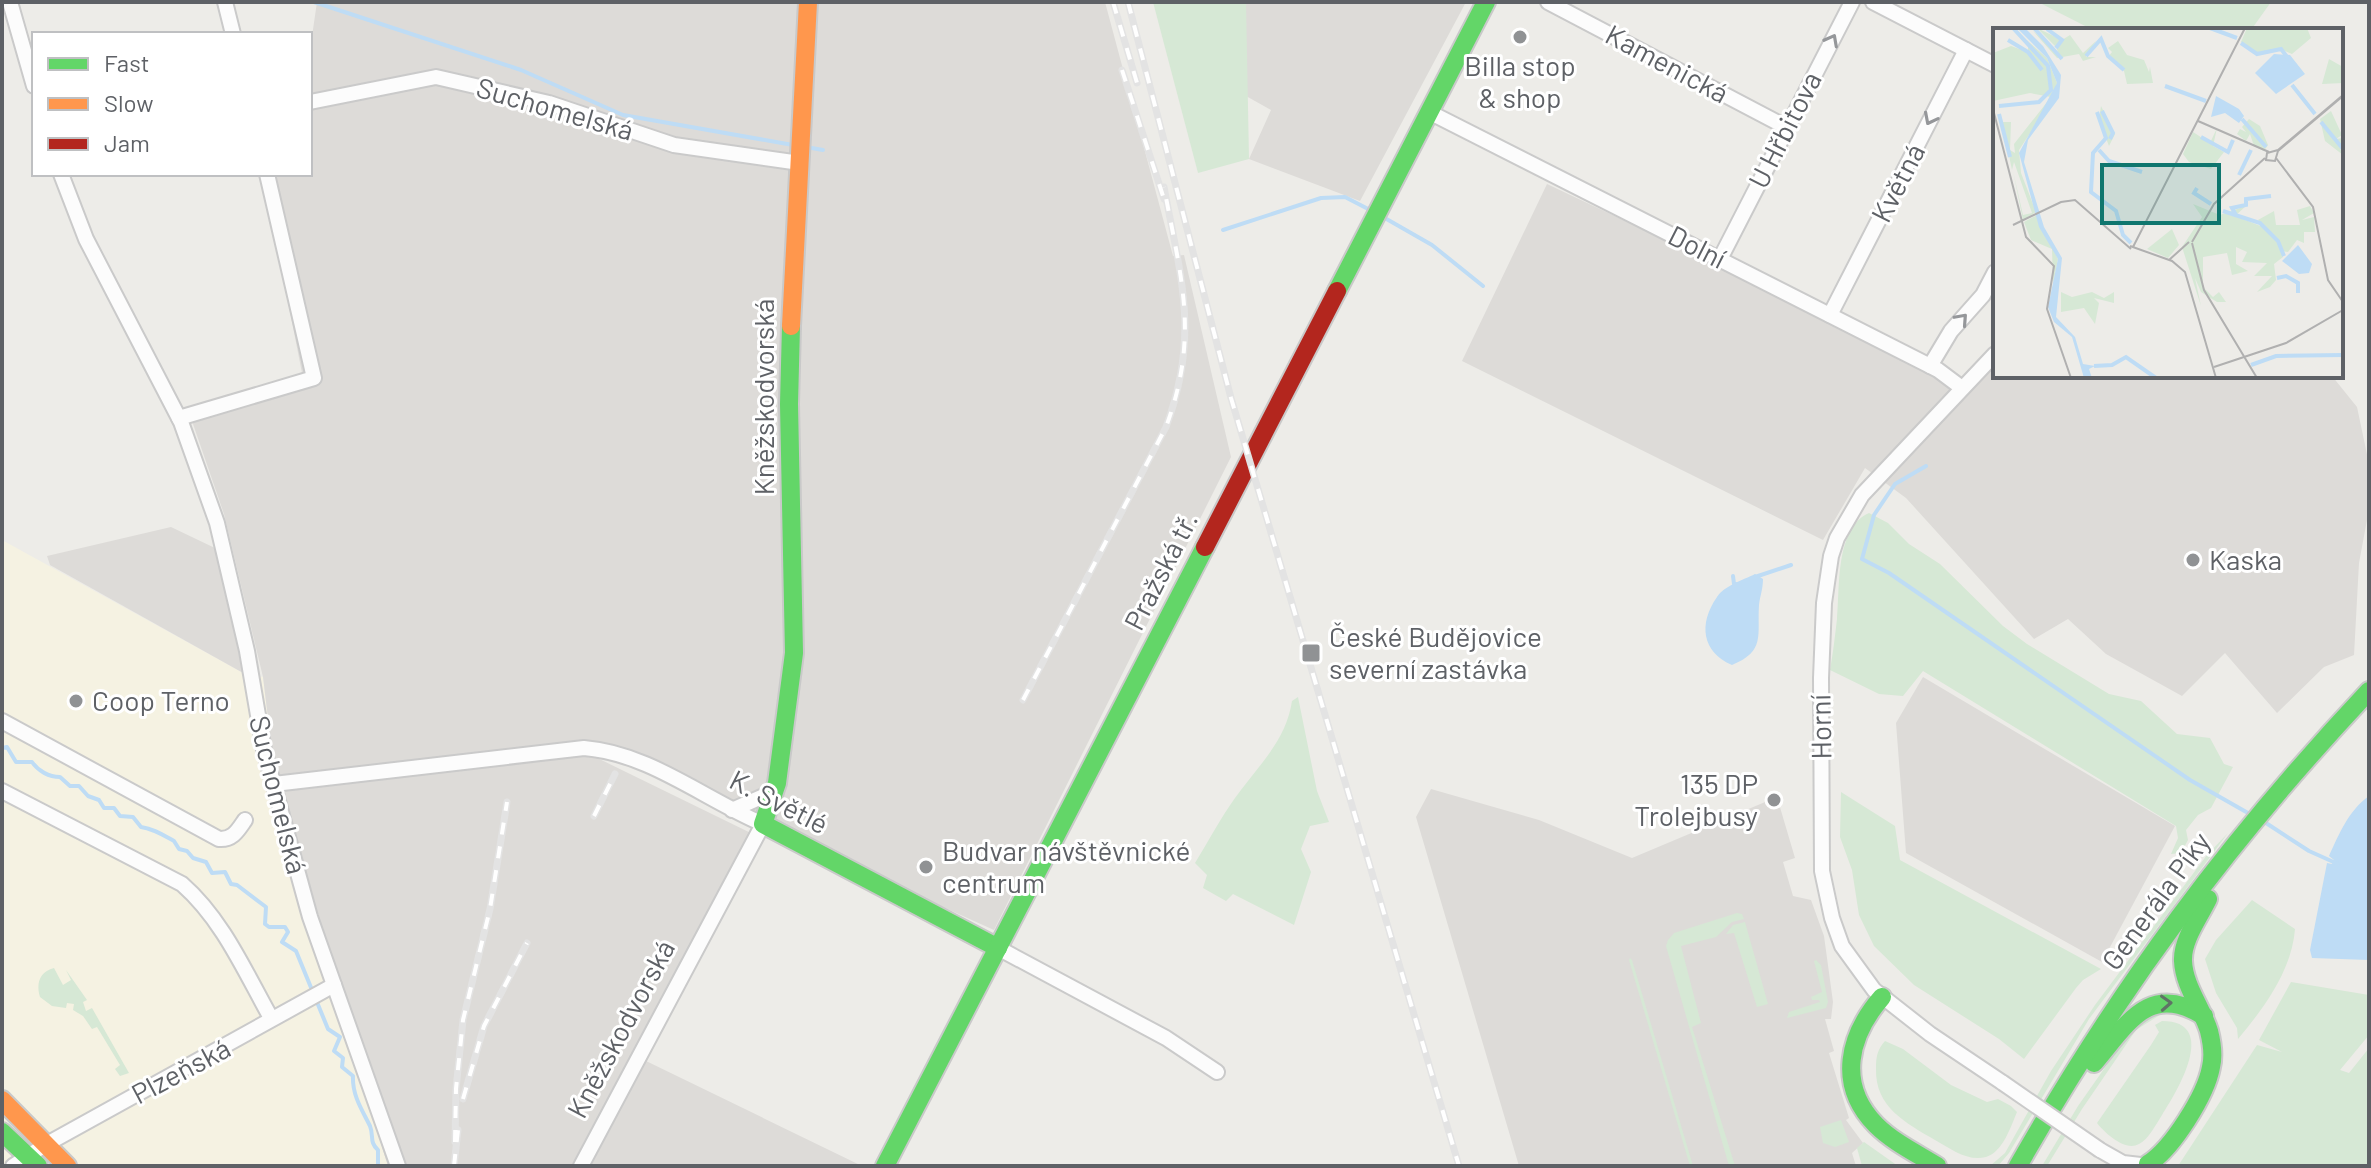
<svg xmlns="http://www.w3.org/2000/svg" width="2371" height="1168" font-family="Barlow,sans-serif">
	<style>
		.commercial { fill: #f5f2e2 }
		.industrial { fill: #dddbd8 }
		.green { fill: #d6e8d5 }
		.water { fill: #bedcf5 }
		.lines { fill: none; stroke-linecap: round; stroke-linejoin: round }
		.stream { stroke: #bedcf5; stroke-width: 4 }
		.street-casing { stroke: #cacaca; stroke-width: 18 }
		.fast-casing { stroke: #c9c9c9; stroke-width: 22 }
		.slow-casing { stroke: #c9c9c9; stroke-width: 22 }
		.jam-casing { stroke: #c9c9c9; stroke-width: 22 }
		.street { stroke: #fcfcfc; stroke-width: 14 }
		.fast { stroke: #63d668; stroke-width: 18 }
		.slow { stroke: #ff974d; stroke-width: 18 }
		.jam { stroke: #b3261e; stroke-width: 18 }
		.rail-casing { stroke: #e3e3e3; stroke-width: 7 }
		.rail { stroke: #fff; stroke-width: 4; stroke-dasharray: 12; stroke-linecap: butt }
		.street-bridge-casing { stroke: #cacaca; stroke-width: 18; stroke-linecap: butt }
		.street-bridge { stroke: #fcfcfc; stroke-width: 14 }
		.oneway { stroke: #95979a }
		.oneway2 { stroke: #5f7366 }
		.poi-dot { fill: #909294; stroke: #fff; stroke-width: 3 }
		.labels { text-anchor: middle; stroke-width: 6; stroke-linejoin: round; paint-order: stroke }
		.street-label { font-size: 28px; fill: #5e6166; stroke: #fff }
		.poi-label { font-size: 28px; fill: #5e6166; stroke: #fff; text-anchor: start }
		.inset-river { fill: none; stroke: #bedcf5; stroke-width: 4 }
		.inset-road { fill: none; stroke: #b0b0b0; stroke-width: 2 }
		.view { fill: #0f766e; fill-opacity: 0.15; stroke: #0f766e; stroke-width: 4 }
		.inset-edge { fill: none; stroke: #5e6166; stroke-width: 4 }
	</style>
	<rect width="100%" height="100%" fill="#edece8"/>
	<path class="commercial" d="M2,540L245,674L263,677L277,793L307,908L388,1166H2Z"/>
	<g class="industrial">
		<path d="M317,2H1105L1173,256L1184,255L1231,457L994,930L583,745L387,777L583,751L759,837L644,1060L862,1166H388L307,908L277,793L263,677L224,514L192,421L302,373L263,174H310V50Z"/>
		<path d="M1246,2H1466L1360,201L1249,159L1271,110L1246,96Z"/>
		<path d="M1547,184L1714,263L1969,391L1995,366V376H2332L2357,407L2369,464V509L2359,563L2354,655L2324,667L2277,713L2225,653L2182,696L2106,654L2068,619L2034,639L1906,498L1865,468L1823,540L1462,361Z"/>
		<path d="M171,527L217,549L245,674L50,565L47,556Z"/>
		<path d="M1923,677L2175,826L2102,962L1906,853L1896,723Z"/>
		<path d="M1431,789L1539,820L1632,858L1777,797L1795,858L1783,862L1793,896L1811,900L1824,936L1833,1002L1831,1019H1825L1834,1051L1829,1053L1849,1118L1846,1120L1863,1143L1852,1153L1856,1166H1519L1416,817Z"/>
	</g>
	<g class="green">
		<path d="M1153,2H1246L1249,159L1198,173Z"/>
		<path d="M2038,2H2271L2251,30H2093Z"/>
		<path d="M1869,513L1888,523L1909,544L1940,564L2003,626L2027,644L2109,694L2141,701L2177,734L2210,738L2224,764L2233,767L2211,808L2198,815L2186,830L2188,840L2181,853L2171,854L2178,838L2176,826L1923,671L1903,696L1879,694L1830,670C1833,653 1835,636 1837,619C1840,588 1835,528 1869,513Z"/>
		<path d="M1298,697L1317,791L1329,822L1310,826L1301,849L1311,872L1294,925L1233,894L1226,901L1203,888L1207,875L1195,863C1208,842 1220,819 1235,798C1258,766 1286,741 1292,701Z"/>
		<path d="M1841,792L1895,826L1900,860L2101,969L2083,980L2076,988L2024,1059L1999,1039L1914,985L1874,946L1859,915L1852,870L1840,837Z"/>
		<path d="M2228,833L2089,1019L2009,1153L1998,1166H1990L2005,1153L2051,1071L2095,1005L2207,855Z"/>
		<path d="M2252,900L2295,929C2292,970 2264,1008 2238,1039L2237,1028L2216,993L2205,959L2216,940Z"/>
		<path d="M1737,913L1742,914L1744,919L1732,922L1716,937L1681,946L1701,1023L1692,1027L1735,1166H1729L1666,946L1668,940L1674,933Z"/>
		<path d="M1745,922L1768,1004L1757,1007L1734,933L1726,934L1733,925Z"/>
		<path d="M1630,958L1632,960L1693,1166H1690L1629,960Z"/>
		<path d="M1816,960L1821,965L1828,1002L1826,1008L1787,1018L1789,1012L1820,1002L1819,1000H1812L1811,997L1822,992L1814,961Z"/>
		<path d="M54,968L63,985L71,980L66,970L87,1000L83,1002L86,1011L92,1008L129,1073L120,1076L115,1069L120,1065L97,1027L92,1029L83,1016L73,1010L74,1004L67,1003L66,1008L52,1006L40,997C36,984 39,972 54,968Z"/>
		<path d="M2291,982L2369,995V1035L2340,1070L2349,1073L2369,1048V1166H2178L2257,1045L2282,1052L2259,1040Z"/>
		<path d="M2163,1013L2136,1030L2082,1109L2047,1166H2042L2078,1106L2139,1019Z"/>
		<path d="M2162,1021C2220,1021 2177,1092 2162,1115C2156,1124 2149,1139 2139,1144C2125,1152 2105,1133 2097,1123L2151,1045L2159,1032L2155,1025Z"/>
		<path d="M1885,1041L1903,1049L1951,1085L1987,1102L1998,1099L2011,1106L2017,1112C2011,1126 2003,1152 1986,1157C1968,1162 1951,1149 1935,1140C1906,1123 1875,1107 1876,1069C1876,1057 1877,1050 1885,1041Z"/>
		<path d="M1841,1120L1849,1142L1835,1147L1823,1143L1820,1127Z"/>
		<path d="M1864,1142L1898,1166H1862L1857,1148Z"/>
	</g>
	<g class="water">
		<path d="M1755,574L1763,579C1763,589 1760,596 1759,605C1757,635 1766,651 1732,665C1702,652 1698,624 1717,597C1724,586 1743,580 1755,574Z"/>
		<path d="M2369,796V960L2312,958L2310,950L2327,863L2332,864L2334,860L2329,856C2339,834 2349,810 2369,796Z"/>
	</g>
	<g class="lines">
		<g class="stream">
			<path d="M314,2L521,70L623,115L793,145"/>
			<path d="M806,147L823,150"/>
			<path d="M1383,217L1432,245L1483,286"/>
			<path d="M1223,230L1321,198L1345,197L1372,211"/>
			<path d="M1926,466L1895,484L1874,515L1862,559L1889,573L2190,780L2248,813"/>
			<path d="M1733,576L1734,584H1736"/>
			<path d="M1755,577L1791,565"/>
			<path d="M2,748L7,747L16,762H32C38,771 49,777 60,777L70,786H79L88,796L99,800L104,808H114L120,816L133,817L141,827C154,829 163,835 174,841L179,849L187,851L193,858L206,862L212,873L225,872L231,884L237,885L266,907L265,924L269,927H285L288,932L282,942L296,951L328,1029L340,1037L334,1051L343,1058L342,1067L353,1076C352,1095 362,1110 370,1126C374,1136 369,1142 378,1150V1166"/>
			<path d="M2266,823L2309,851L2338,864"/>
		</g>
		<g class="street-casing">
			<g id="street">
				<path d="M10,2L34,86"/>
				<path d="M225,2L233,34"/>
				<path d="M1548,2L1786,127"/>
				<path d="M1873,2L1995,65"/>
				<path d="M310,102L436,77L549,103L674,145L800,163"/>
				<path d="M1429,112L1938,370L1962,388"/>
				<path d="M61,174L86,239L181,422L217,523L247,651L264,750L310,917L398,1166"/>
				<path d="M1720,259L1852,2"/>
				<path d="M1830,315L1966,50"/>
				<path d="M1995,354L1862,495L1837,538L1831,556L1824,603L1821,678L1822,871L1832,918L1842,946L1874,990L1930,1034L2003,1083"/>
				<path d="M1930,366L1951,331L1983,295L1995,272"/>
				<path d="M179,418L314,378L267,174"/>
				<path d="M2,721L219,839C233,840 238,830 245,820"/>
				<path d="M274,784L584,748C649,753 704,799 763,824L581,1166"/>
				<path d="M2,791L182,884C223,920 245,972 271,1018"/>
				<path d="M732,810L775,791"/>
				<path d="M998,948L1166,1038L1217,1072"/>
				<path d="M2100,1150L2123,1163L2149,1166"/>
				<path d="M13,1166L45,1145L334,985"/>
			</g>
		</g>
		<g class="fast-casing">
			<g id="fast">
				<path d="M1337,291L1486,2"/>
				<path d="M791,326L789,404L794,653L777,783L763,824L998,948"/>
				<path d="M1882,997C1849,1035 1836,1084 1876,1125C1893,1142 1916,1153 1937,1166"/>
				<path d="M2094,1063C2128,1023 2149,982 2204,1016"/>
				<path d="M2,1132L38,1166"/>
				<path d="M2148,1164C2172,1149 2206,1095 2211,1067C2214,1055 2212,1043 2209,1031C2202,1008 2184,986 2183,961C2182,940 2199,918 2208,899"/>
				<path d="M885,1166L1205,547"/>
				<path d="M2018,1166C2119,988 2229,840 2369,691"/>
			</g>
		</g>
		<g class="slow-casing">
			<g id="slow">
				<path d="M791,326L808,2"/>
				<path d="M2,1100L67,1166"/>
			</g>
		</g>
		<g class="jam-casing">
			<path id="jam" d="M1205,547L1337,291"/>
		</g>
		<use href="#street" class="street"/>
		<use href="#fast" class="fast"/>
		<use href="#slow" class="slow"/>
		<use href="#jam" class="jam"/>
		<g class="rail-casing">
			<g id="rail">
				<path d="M1113,2L1137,83"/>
				<path d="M1128,2L1231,398L1459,1166"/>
				<path d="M1122,70L1164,199"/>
				<path d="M1023,700L1166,427C1200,335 1181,279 1164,187"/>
				<path d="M594,816L615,774"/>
				<path d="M463,1099L484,1026L527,943"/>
				<path d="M455,1142L456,1089L463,1020L490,909L507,802"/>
				<path d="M454,1166L458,1130"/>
			</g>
		</g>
		<use href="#rail" class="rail"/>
		<g class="street-bridge-casing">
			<path id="street-bridge" d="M2003,1083L2100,1150"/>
		</g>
		<use href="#street-bridge" class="street-bridge"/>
	</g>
	<defs><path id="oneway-chevron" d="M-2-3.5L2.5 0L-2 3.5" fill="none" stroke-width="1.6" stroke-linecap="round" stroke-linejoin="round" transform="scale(2)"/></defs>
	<g class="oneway">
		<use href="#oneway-chevron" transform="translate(1832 40) rotate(-62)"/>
		<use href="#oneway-chevron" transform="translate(1930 119) rotate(117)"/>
		<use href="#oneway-chevron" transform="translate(1962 319) rotate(-48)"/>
	</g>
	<use class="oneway2" href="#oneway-chevron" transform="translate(2166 1003) rotate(-3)"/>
	<g class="poi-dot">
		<circle cx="1520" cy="37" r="8"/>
		<circle cx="2193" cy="560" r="8"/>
		<rect x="1301" y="643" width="20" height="20" rx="4"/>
		<circle cx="76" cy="701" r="8"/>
		<circle cx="1774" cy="800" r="8"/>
		<circle cx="926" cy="867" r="8"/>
	</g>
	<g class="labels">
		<g class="street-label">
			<text transform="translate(1667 64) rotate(28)" y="10">Kamenická</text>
			<text transform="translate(555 109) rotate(16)" y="10">Suchomelská</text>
			<text transform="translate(1785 130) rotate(-63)" y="10">U Hřbitova</text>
			<text transform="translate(1898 183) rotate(-63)" y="10">Květná</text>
			<text transform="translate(1697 247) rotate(27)" y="10">Dolní</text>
			<text transform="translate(764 397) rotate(-90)" y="10">Kněžskodvorská</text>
			<text transform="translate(1161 571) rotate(-63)" y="10">Pražská tř.</text>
			<text transform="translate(1821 727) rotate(-91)" y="10">Horní</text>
			<text transform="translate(278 795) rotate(76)" y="10">Suchomelská</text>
			<text transform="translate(779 802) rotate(27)" y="10">K. Světlé</text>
			<text transform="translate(2156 901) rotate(-54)" y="10">Generála Píky</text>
			<text transform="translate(621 1029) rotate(-62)" y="10">Kněžskodvorská</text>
			<text transform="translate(181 1071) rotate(-28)" y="10">Plzeňská</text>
		</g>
		<g class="poi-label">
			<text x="1520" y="76" text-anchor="middle">Billa stop<tspan x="1520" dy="32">&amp; shop</tspan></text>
			<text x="2209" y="570">Kaska</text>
			<text x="1329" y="647">České Budějovice<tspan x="1329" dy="32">severní zastávka</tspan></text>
			<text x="92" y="711">Coop Terno</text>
			<text x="1758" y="794" text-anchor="end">135 DP<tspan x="1758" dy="32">Trolejbusy</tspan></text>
			<text x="942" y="861">Budvar návštěvnické<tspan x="942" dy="32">centrum</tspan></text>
		</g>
	</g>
	<g transform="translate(1993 28)">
		<rect width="350" height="350" fill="#edece8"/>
		<path d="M20,0L54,30L64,55L59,72L26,122L28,145L43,184L30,192L20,143L30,187L39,185L21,134L19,142L9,94H18L17,122L22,125L21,116L58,69L37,65L0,73V25L18,18L35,24V16ZM44,0L69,12L77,7L90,25L103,13L93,29H103L90,33L86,26L64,30L40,3L65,24L63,19ZM254,0H314L318,10L299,26L287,21L263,26L248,14ZM125,13L134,27L151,32L156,44L157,39L160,55L134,56L131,43L115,29L119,24L115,20ZM336,31L350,39V55L329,56ZM108,78L122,106L116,118L106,92ZM338,83L349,107L343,111L350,110V120L345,116L350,127L332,113L327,91ZM256,91L267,98L275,117L271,123L261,118L257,106L253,113L244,106L247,101L253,104L249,99ZM224,100L220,118L231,124L218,141L196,134L190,126L200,104L217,115ZM200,176L227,187L253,178L242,188L270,199L265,192L281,183L283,197H307L304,182L317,178L321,185L309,192L321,189L322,204H311V215L304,212L295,224L288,223L290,229L281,236L283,252L277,259L264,264L279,248H261L274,235L249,234L254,224L243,219V236L255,243L239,247L234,225L210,229V259L220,269L226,264L233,274H224L208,264L202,250L208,278L189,219L209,189ZM44,187L65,231L60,256L59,221L38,212L31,194ZM179,201L186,217L175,230L154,221ZM68,264L79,269L99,264L111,270L121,264V275L101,270L106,275L102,296L91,280L68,284Z" fill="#d6e8d5"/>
		<path d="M24,0H32L50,18L68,47L66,70L35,112L31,134L51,199L69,230L63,289L82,309L90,336L102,338L96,341L99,350H91L79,309L61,294L55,279L65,231L46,199L26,125L64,55L54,30ZM281,26L297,27L312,46L283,66L262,45ZM223,68L246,81L251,88L246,95L232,85L218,89ZM305,217L319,236L316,245L306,246L289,233Z" fill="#bedcf5"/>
		<path class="inset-river" d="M41,0L69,31M217,0L244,10M54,1L69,12L63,20M15,12L35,24L49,42M248,15L264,26L288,21L295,30M93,28L108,11L115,28L131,42M299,57L322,86M172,58L213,73M6,78L46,74L58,62L55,38L20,0M109,83L120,105L117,111M104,84L113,110L100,125L98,164L123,183L130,207L138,215M6,86L17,129M249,91L273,119M328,94L350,121M208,109L235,124L240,112M106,122L116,133L149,144M246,147L258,122M204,160L201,165L218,176M230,183L267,195L285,213L291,228M243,187L239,180L253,177V171L278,168M284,250L293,248L305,255V265M258,337L283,328L350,327M101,338L119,337L133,329L163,350"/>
		<path class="inset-road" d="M350,67L285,122L274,125L273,132L282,133L285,123L350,68M1,85L33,209L61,238L54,281L78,350M205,93L276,124M283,130L320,179L335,252L350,274M20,197L68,174L82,172L138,221M199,214L221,176L272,130M199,215L211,262L264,350M137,218L179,233L192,244L223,350M140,219L252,0M176,232L196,214M221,339L293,315L350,282"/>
		<path class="view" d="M109,137H226V195H109Z"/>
		<rect width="350" height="350" class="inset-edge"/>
	</g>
	<rect width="2371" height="1168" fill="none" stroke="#5e6166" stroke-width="8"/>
	<rect x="32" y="32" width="280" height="144" fill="#ffffff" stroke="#bfc0c2" stroke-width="2"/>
	<rect x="48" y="58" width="40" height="12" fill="#63d668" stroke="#bfc0c2" stroke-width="2"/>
	<text x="104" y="72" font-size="24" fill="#5e6166">Fast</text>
	<rect x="48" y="98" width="40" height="12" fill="#ff974d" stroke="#bfc0c2" stroke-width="2"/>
	<text x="104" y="112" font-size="24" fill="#5e6166">Slow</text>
	<rect x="48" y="138" width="40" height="12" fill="#b3261e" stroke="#bfc0c2" stroke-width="2"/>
	<text x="104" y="152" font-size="24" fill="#5e6166">Jam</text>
</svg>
